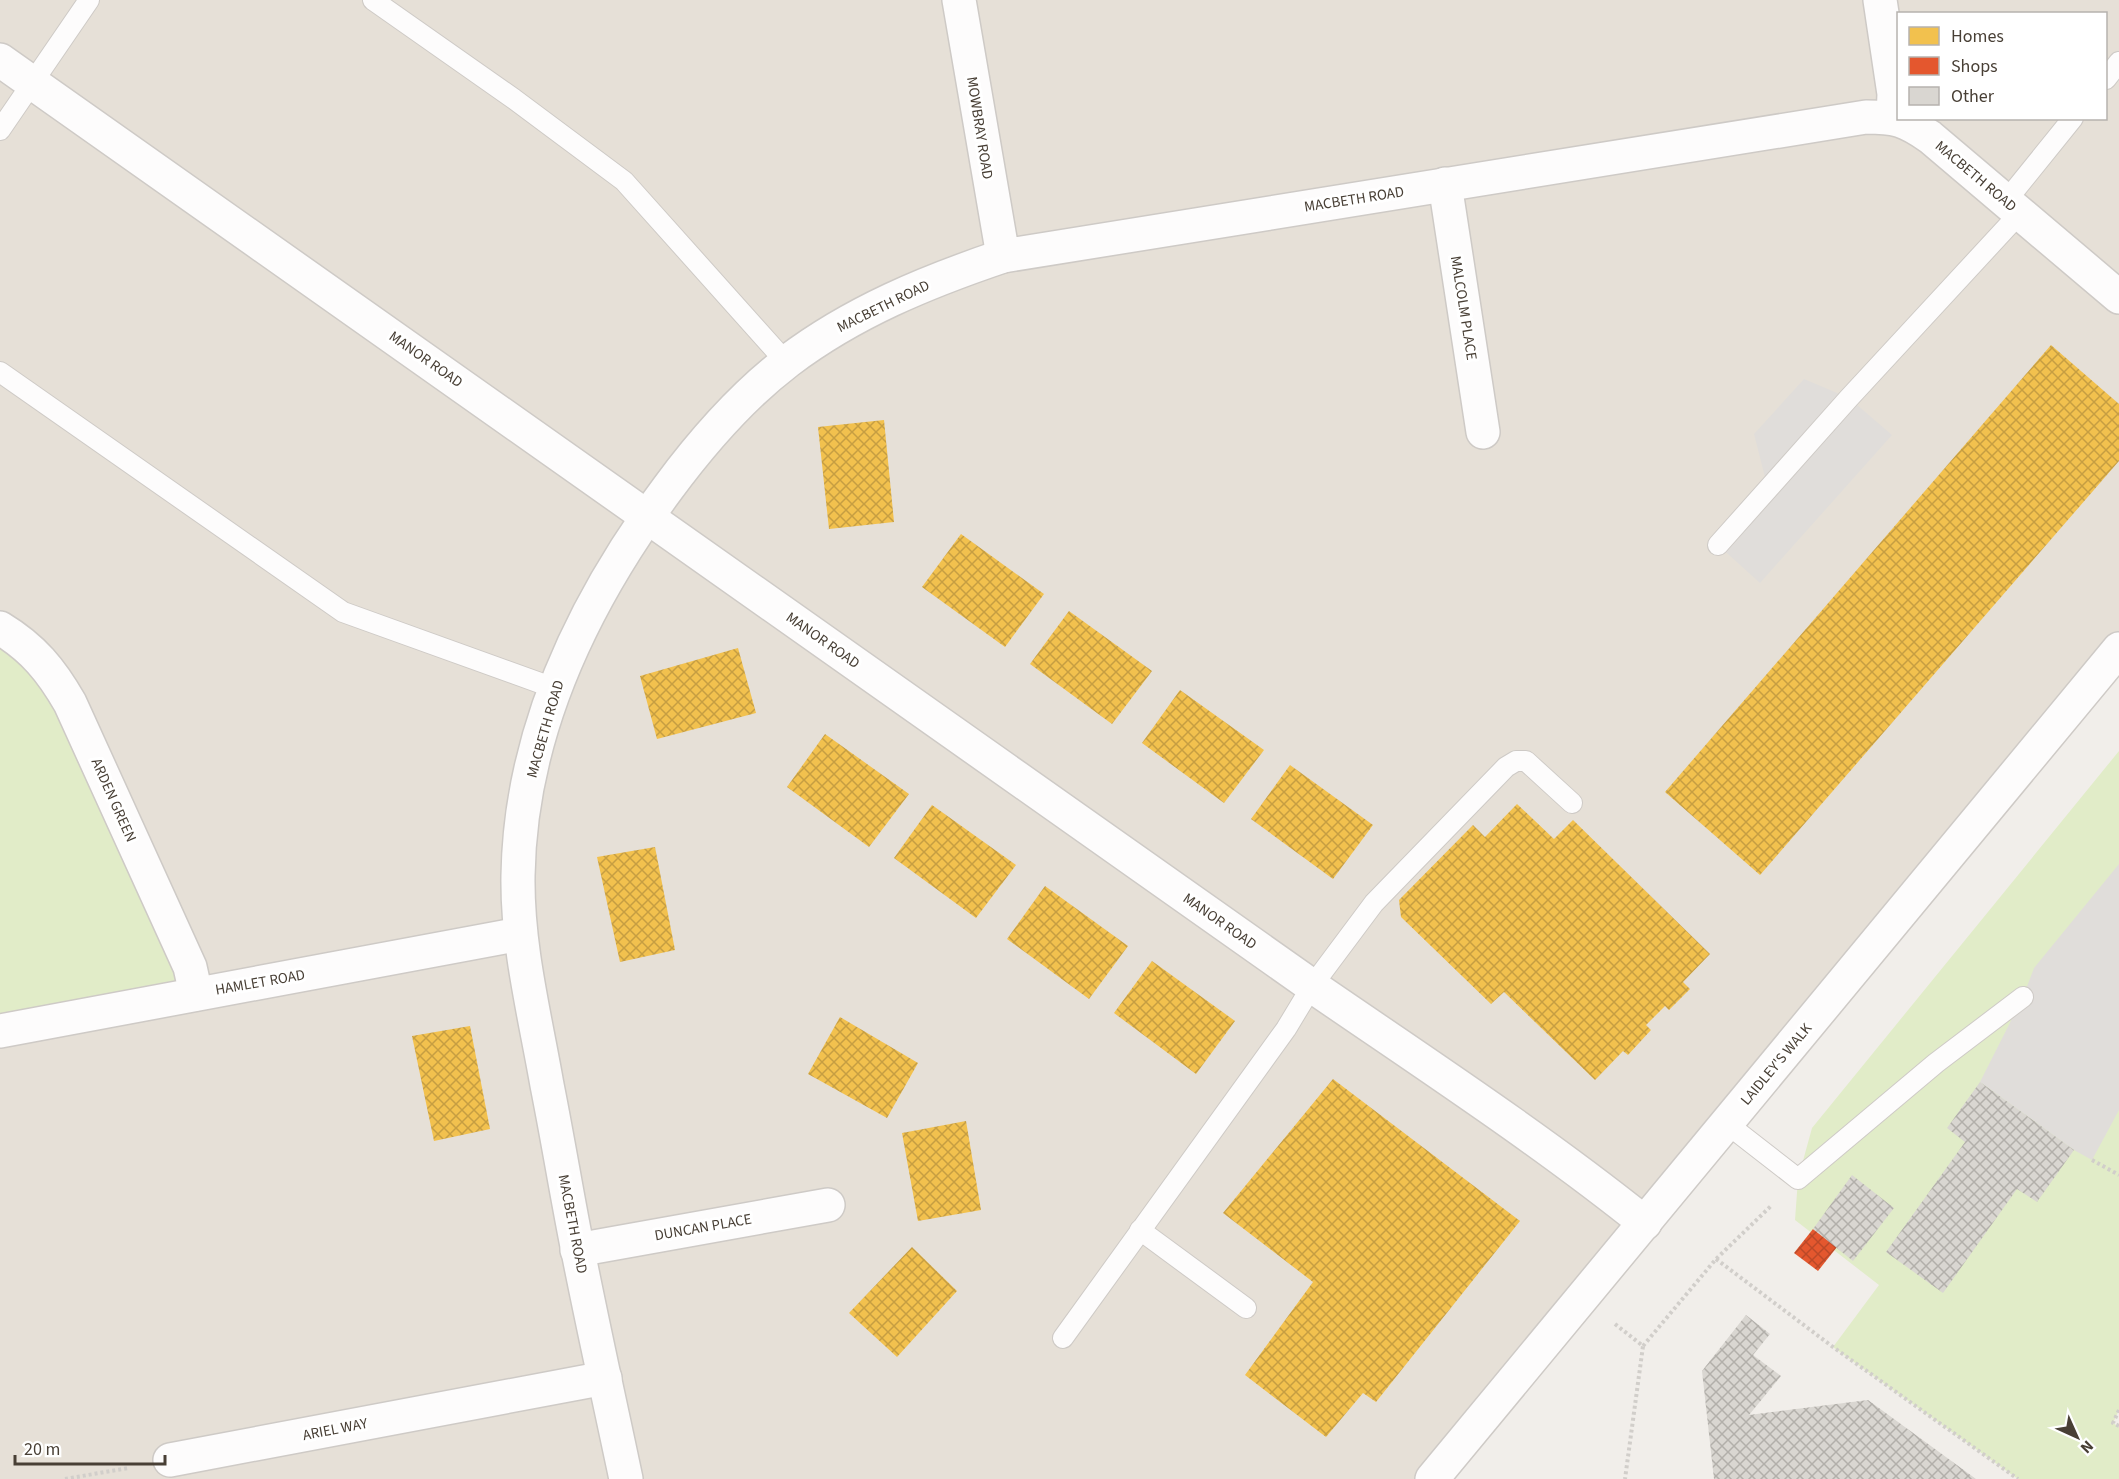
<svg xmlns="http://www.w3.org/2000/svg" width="2119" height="1479" font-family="'Source Sans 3',sans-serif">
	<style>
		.residential { fill: #e6e0d7; fill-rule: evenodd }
		.grass { fill: #e1ecc8 }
		.parking { fill: #e0ddda }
		.homes { fill: url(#homes-cross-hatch) }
		.shops { fill: url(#shops-cross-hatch) }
		.building { fill: url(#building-cross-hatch) }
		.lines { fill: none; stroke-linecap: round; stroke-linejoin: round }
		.service-casing { stroke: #cecac6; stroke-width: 22 }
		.minor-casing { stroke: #cecac6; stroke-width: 36 }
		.tertiary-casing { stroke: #cecac6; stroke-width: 36 }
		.path { stroke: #d1ceca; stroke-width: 4; stroke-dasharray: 3 3; stroke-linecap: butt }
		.service { stroke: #fdfcfc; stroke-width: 20 }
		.minor { stroke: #fdfcfc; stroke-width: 33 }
		.tertiary { stroke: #fdfcfc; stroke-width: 33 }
		.labels { text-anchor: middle; stroke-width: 6; stroke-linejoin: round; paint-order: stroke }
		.street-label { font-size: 15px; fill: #483f35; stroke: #fff }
	</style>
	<defs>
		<pattern id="homes-cross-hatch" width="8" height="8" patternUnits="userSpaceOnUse" patternTransform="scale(1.5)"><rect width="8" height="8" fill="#f2c14e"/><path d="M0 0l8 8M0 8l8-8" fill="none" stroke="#c69e42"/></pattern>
		<pattern id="shops-cross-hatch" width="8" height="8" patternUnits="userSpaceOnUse" patternTransform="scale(1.5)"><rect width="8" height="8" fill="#e4572e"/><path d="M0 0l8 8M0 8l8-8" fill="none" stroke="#bb4928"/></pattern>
		<pattern id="building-cross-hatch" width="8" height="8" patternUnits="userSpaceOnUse" patternTransform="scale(1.5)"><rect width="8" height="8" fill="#d9d6d1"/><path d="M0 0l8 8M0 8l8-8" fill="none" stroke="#b2afaa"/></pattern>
	</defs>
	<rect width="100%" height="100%" fill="#f1eeea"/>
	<path class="residential" d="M0,0H2119V649L1432,1479H0ZM1898,14H2106V118H1898Z"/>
	<g class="grass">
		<path d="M0,628L39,657L196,994L0,1031Z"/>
		<path d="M2119,751V1410L2113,1423L2119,1427V1479H2018L1833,1347L1879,1285L1795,1220L1798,1179L1812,1128Z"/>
	</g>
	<g class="parking">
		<path d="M1804,379L1849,398L1892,435L1760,583L1718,545L1768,489L1754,434Z"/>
		<path d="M2119,864V1110L2092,1160L2074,1150L1980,1082L2023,997L2034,968Z"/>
	</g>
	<g class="homes">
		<path d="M2051,345L2119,404V461L1760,875L1665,792Z"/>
		<path d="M884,420L894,522L829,529L818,427Z"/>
		<path d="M961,534L1044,594L1005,647L922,587Z"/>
		<path d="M1069,611L1152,671L1112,724L1030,664Z"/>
		<path d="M738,648L756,713L657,739L640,676Z"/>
		<path d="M1180,690L1264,750L1224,803L1142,743Z"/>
		<path d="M825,734L909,794L869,847L787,787Z"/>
		<path d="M1290,765L1373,825L1333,879L1251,819Z"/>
		<path d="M1517,804L1554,839L1573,820L1710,954L1683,982L1690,989L1669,1010L1665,1006L1646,1025L1651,1030L1628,1055L1623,1051L1595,1080L1504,992L1491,1004L1401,917L1399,900L1473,825L1485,837Z"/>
		<path d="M932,805L1016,865L976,918L894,858Z"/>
		<path d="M655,847L675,950L620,962L597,857Z"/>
		<path d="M1045,886L1128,946L1089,999L1007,939Z"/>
		<path d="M1152,961L1235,1021L1196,1074L1114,1013Z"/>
		<path d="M840,1017L918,1063L887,1118L808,1074Z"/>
		<path d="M470,1026L490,1129L434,1141L412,1036Z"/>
		<path d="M1333,1079L1520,1221L1376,1402L1363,1393L1326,1437L1245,1375L1313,1282L1223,1213Z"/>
		<path d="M966,1121L981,1210L918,1221L902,1133Z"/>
		<path d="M912,1247L957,1291L897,1357L849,1313Z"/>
	</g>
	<path class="shops" d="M1813,1229L1837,1247L1818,1271L1794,1253Z"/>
	<g class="building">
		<path d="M1980,1082L2074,1150L2037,1202L2017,1189L1943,1293L1886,1252L1965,1142L1947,1128Z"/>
		<path d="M1852,1175L1894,1208L1853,1261L1813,1229Z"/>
		<path d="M1746,1315L1770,1334L1753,1355L1781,1376L1749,1415L1868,1400L1976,1479H1714L1702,1371Z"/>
	</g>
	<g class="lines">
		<g class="service-casing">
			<g id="service">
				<path d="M373,0L514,99L624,181L786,362"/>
				<path d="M2106,79L2119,62"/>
				<path d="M0,130L89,0"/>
				<path d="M2006,201L2073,118"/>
				<path d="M0,372L343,612L554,688"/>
				<path d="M1718,545L1849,398L2020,213"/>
				<path d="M1726,1123L1798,1179L1936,1063L2023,997"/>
				<path d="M1140,1230L1246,1308"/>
				<path d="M1063,1338L1286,1029L1312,986L1374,903L1506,767L1516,761H1526L1572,803"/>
			</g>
		</g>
		<g class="minor-casing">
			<g id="minor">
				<path d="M959,0L1003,256"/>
				<path d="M1880,0L1894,94L1893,117"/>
				<path d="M0,60L1312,986C1424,1063 1539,1138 1645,1223"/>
				<path d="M1445,184L1483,432"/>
				<path d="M0,628C33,648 51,670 70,703L190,967L196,994"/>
				<path d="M0,1031L520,934"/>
				<path d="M577,1250L828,1205"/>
				<path d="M170,1460L605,1378"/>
				<path d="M626,1479C610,1403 593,1327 578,1251C567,1196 558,1140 547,1085C535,1016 517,947 518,876C520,733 584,601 668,488C702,442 742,396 788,361C853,312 926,282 1003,256L1866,117C1896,117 1905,120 1930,137L2119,297"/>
			</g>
		</g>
		<g class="tertiary-casing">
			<path id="tertiary" d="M1432,1479L2119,649"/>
		</g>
		<g class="path">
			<path d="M2092,1160L2119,1175"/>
			<path d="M1716,1259L1833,1347L2018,1479"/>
			<path d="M1615,1324L1643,1346L1625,1479"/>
			<path d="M1643,1346L1716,1259L1772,1205"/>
			<path d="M2119,1410L2113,1423L2119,1426"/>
			<path d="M65,1479L128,1468"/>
		</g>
		<use href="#service" class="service"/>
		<use href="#minor" class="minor"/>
		<use href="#tertiary" class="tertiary"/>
	</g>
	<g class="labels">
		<g class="street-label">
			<text transform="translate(980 128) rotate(81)" y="5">MOWBRAY ROAD</text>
			<text transform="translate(1976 176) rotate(40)" y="5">MACBETH ROAD</text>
			<text transform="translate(1354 199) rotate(-9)" y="5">MACBETH ROAD</text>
			<text transform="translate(883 306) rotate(-26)" y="5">MACBETH ROAD</text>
			<text transform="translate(1464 308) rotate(81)" y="5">MALCOLM PLACE</text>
			<text transform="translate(426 359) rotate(35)" y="5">MANOR ROAD</text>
			<text transform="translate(823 640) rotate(35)" y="5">MANOR ROAD</text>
			<text transform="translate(545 729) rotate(-74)" y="5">MACBETH ROAD</text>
			<text transform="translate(114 800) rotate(66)" y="5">ARDEN GREEN</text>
			<text transform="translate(1220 921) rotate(35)" y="5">MANOR ROAD</text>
			<text transform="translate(260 982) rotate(-10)" y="5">HAMLET ROAD</text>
			<text transform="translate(1776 1064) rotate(-50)" y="5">LAIDLEY'S WALK</text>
			<text transform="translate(573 1224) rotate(79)" y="5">MACBETH ROAD</text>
			<text transform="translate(703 1227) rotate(-10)" y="5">DUNCAN PLACE</text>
			<text transform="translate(335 1429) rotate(-11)" y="5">ARIEL WAY</text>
		</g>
	</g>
	<rect x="1897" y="12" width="210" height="108" fill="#ffffff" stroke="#b6b2ae" stroke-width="1.5"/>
	<rect x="1909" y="27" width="30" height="18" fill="#f2c14e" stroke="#b6b2ae" stroke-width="1.5"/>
	<text x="1951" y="42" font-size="18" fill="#483f35">Homes</text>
	<rect x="1909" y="57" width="30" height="18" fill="#e4572e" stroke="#b6b2ae" stroke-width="1.5"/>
	<text x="1951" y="72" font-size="18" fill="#483f35">Shops</text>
	<rect x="1909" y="87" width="30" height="18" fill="#d9d6d1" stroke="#b6b2ae" stroke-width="1.5"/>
	<text x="1951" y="102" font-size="18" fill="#483f35">Other</text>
	<g transform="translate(2077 1437) rotate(135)" stroke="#ffffff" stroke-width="4.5" paint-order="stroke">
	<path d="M0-4.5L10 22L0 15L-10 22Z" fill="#483f35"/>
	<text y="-9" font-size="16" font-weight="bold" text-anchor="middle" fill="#483f35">N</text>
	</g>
	<path d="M15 1455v9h150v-9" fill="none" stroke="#483f35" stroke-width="3"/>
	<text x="24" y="1455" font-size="18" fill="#483f35" stroke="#ffffff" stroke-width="4.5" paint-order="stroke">20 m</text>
</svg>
